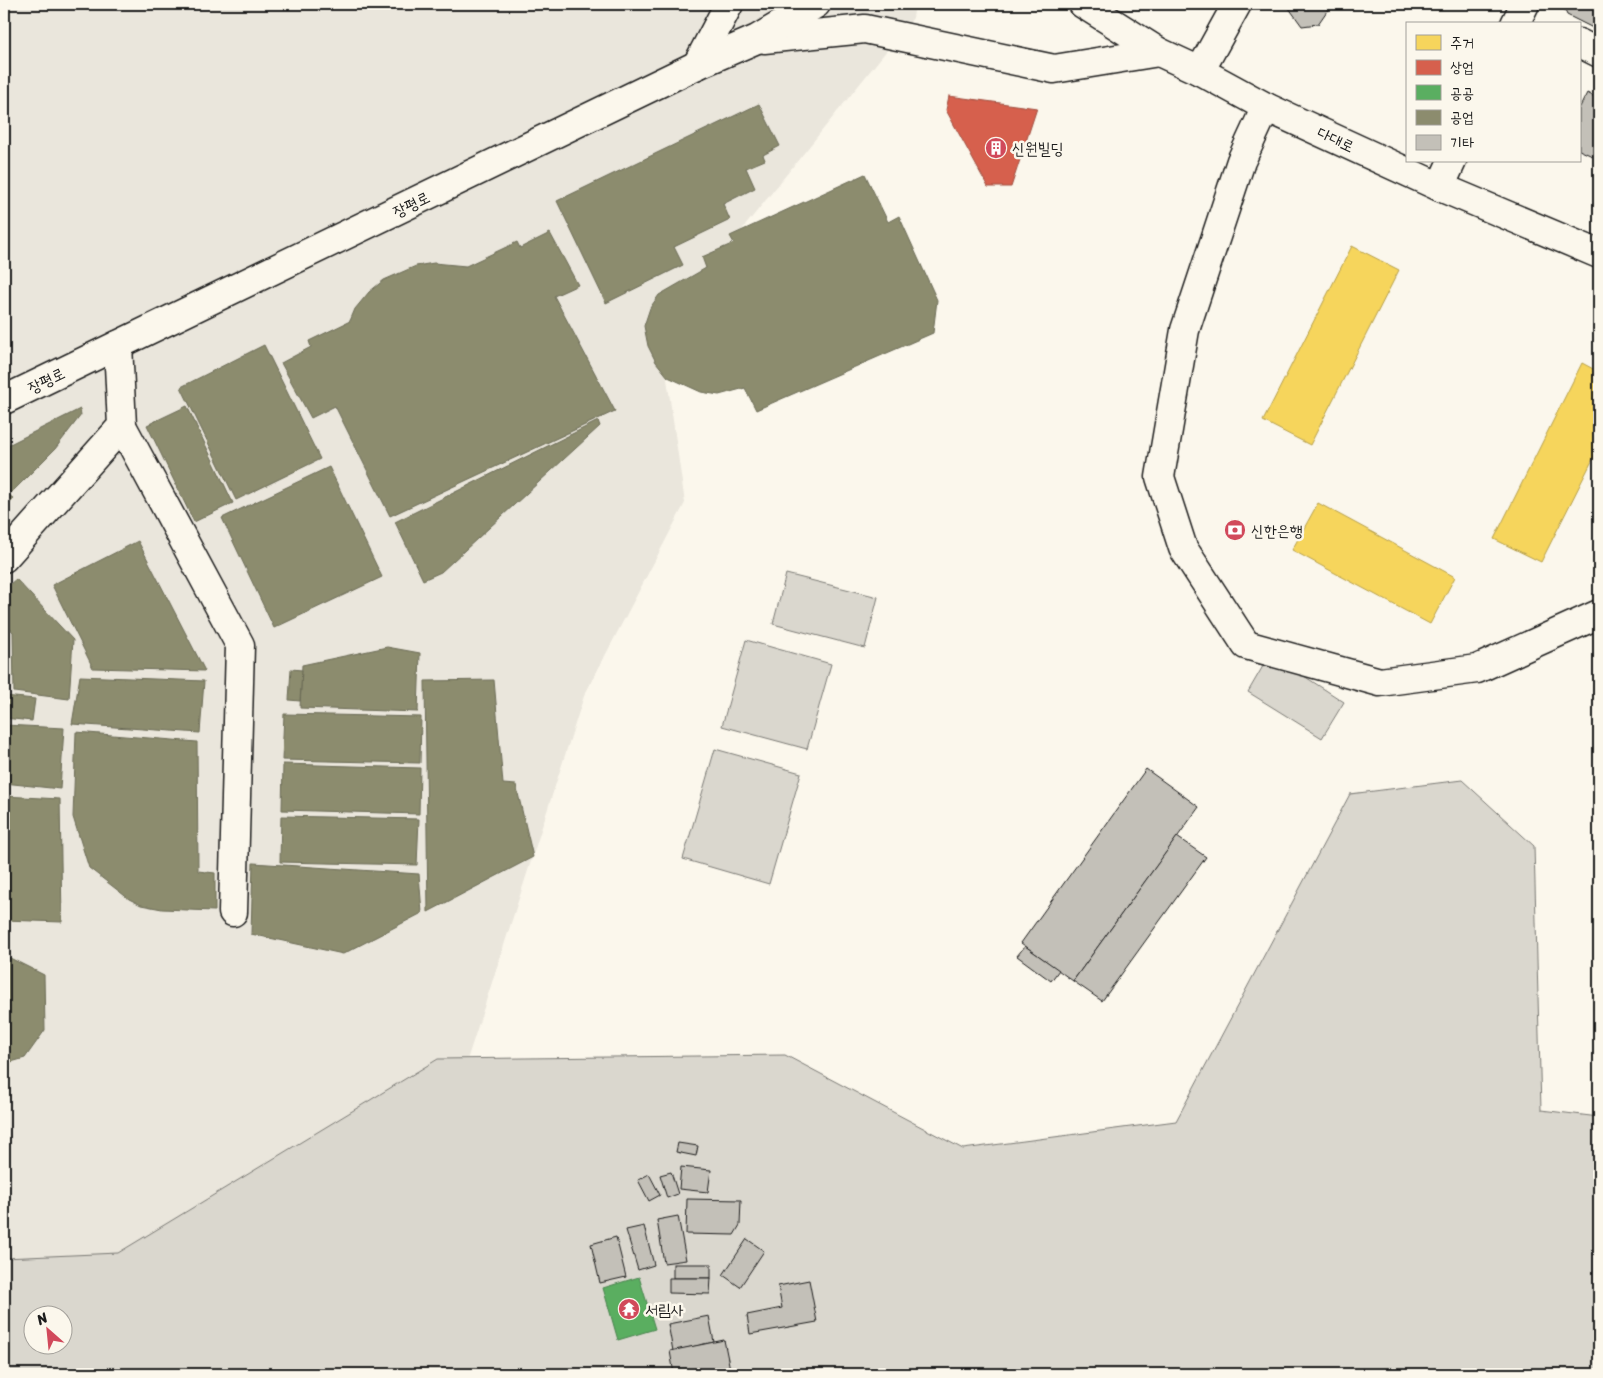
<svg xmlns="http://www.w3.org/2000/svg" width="1603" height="1378" font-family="Sriracha,'Poor Story',sans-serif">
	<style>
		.built { fill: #eae6dc; fill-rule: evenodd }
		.green { fill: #dad7ce; stroke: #7b7a75; fill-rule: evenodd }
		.homes { fill: #f6d55c; stroke: #b59e49 }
		.shops { fill: #d6604d; stroke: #9e4c3e }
		.public { fill: #5aae61; stroke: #47824c }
		.industry { fill: #8c8c6e; stroke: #6a6a55 }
		.building { fill: #c3c0b8; stroke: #1c1c1c }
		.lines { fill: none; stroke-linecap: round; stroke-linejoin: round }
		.street-casing { stroke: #1c1c1c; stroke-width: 31 }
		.secondary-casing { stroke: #1c1c1c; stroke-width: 31 }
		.street { stroke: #fbf7ec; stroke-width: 28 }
		.secondary { stroke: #fbf7ec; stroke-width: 28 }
		.labels { text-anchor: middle; stroke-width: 5; stroke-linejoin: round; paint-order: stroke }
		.street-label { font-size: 16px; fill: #1c1c1c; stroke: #fbf7ec }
		.poi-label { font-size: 16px; fill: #1c1c1c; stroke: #fbf7ec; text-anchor: start }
	</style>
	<rect width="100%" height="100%" fill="#fbf7ec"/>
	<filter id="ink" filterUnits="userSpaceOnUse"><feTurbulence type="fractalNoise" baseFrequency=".02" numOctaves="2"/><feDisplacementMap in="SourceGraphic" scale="10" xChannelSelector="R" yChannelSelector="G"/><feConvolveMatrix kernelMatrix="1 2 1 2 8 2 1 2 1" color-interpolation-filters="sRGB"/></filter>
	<g filter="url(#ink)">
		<path class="built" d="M4,4H915L913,18L660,331L685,503L584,696L406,1250L4,1374ZM32,1316H62V1346H32Z"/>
		<g class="green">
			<path d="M786,574L878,597L865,648L773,624Z"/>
			<path d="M746,640L831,664L807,749L722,726Z"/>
			<path d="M1270,654L1344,702L1322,738L1248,692Z"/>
			<path d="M715,749L801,773L769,884L683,859Z"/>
			<path d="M1462,780L1534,846L1541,1110L1599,1117V1374H4V1258L118,1253L438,1059L785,1055L963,1149L1176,1121L1350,794ZM32,1316H62V1346H32Z"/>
		</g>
		<g class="homes">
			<path d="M1352,246L1399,270L1310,445L1263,421Z"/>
			<path d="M1582,363L1599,372V447L1541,562L1494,539Z"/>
			<path d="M1318,503L1455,577L1430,624L1292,550Z"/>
		</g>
		<path class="shops" d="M949,96L1037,108L1011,187H988L946,110Z"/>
		<path class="public" d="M639,1277L655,1329L618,1340L603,1288Z"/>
		<g class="industry">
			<path d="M759,104L780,146L763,155L765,160L746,168L755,188L723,204L730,220L674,247L683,265L606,303L557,201Z"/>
			<path d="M865,174L888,222L899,216L937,300L933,333L756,410L745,388L719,395L701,392L668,377L656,362L648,346L644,326L650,308L659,295L706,268L702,257L734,243L730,236Z"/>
			<path d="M550,233L578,285L554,296L615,411L390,516L335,406L311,418L281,363L311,347L309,341L350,321L355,309L369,292L384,280L416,266L434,263L466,266L517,242L520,248Z"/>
			<path d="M264,345L320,459L236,500L181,387Z"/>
			<path d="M187,406L233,503L194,522L147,425Z"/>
			<path d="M80,409L81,415L55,449L11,493L4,488V447Z"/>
			<path d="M598,421L600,426L441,572L423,580L395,522Z"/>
			<path d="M329,467L382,577L274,628L222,518Z"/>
			<path d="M4,492L13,498L4,513Z"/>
			<path d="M138,541L205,671L93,668L52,585Z"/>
			<path d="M16,579L73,640L69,699L14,692L13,632L4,622V589Z"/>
			<path d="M387,647L420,653L418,712L300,708L302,665Z"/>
			<path d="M4,668H10L9,692H4Z"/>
			<path d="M291,669L302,670L300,701L289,700Z"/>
			<path d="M80,676L204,681L200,733L72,724Z"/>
			<path d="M494,680L503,784L516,785L533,857L428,912L425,681Z"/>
			<path d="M4,696L35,699L32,721L4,718Z"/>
			<path d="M284,714L421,717L420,763L282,760Z"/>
			<path d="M4,725L64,728L60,789L4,783Z"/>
			<path d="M76,732L197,742L198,871L215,873V911L162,909L141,905L129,899L89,868L73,817Z"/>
			<path d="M283,764L420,768L419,814L282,810Z"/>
			<path d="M4,796L60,799L62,922L4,920Z"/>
			<path d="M281,816L419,819L417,865L280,862Z"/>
			<path d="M253,863L419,874L422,913L343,954L251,934Z"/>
			<path d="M4,955L44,975L45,1030L25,1058L4,1064Z"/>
		</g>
		<g class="building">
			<path d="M1286,4H1325L1329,8L1318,24L1302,26Z"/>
			<path d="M1562,4H1599V31L1567,15Z"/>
			<path d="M1587,93L1599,99V159L1579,150V109Z"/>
			<path d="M1146,769L1199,807L1073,981L1021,943Z"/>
			<path d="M1177,837L1206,857L1102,1001L1073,981Z"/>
			<path d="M1025,946L1059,970L1051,981L1017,956Z"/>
			<path d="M678,1143L698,1146L696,1156L676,1152Z"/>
			<path d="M681,1167L711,1170L708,1192L679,1189Z"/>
			<path d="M671,1172L678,1194L667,1198L660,1175Z"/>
			<path d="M649,1174L660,1195L649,1201L638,1180Z"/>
			<path d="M687,1199L741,1200L740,1225L734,1235L686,1234Z"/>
			<path d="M678,1216L686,1260L664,1263L657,1220Z"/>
			<path d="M644,1226L654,1265L638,1270L626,1230Z"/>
			<path d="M616,1237L626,1277L600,1283L591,1244Z"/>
			<path d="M747,1239L764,1251L740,1287L723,1275Z"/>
			<rect x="673" y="1264" width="38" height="14"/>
			<path d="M669,1278H711L710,1294L669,1293Z"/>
			<path d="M809,1280L817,1322L750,1334L747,1315L782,1308L778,1286Z"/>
			<path d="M709,1316L714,1342L673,1351L668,1324Z"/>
			<path d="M724,1340L731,1374H674L670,1351Z"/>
		</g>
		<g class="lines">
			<g class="street-casing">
				<g id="street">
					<path d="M1515,24L1525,4"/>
					<path d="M1579,43L1599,53"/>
					<path d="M1200,71L1237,4"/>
					<path d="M1266,107L1241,161L1185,330L1160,477L1183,548L1246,645L1380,682L1477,669L1599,614"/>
					<path d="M1440,187L1452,161"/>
					<path d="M122,426L240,645L233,912"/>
					<path d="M4,558L122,426L118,345"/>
				</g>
			</g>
			<g class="secondary-casing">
				<g id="secondary">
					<path d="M1083,4L1159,52L1200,71L1266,107L1440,187L1599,254"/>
					<path d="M764,39L865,29L1054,69L1159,52"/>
					<path d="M697,65L729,4"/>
					<path d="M4,400L697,65L757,39L816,4"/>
				</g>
			</g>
			<use href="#street" class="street"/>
			<use href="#secondary" class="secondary"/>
		</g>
	</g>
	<defs>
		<g id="building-disc" transform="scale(1.125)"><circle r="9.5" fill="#d1495b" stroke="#fbf7ec"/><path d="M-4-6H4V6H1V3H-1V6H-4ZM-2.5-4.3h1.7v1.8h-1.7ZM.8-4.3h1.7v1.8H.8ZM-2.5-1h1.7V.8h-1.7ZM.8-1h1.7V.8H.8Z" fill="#fff"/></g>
		<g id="bank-disc" transform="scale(1.125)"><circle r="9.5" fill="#d1495b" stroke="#fbf7ec"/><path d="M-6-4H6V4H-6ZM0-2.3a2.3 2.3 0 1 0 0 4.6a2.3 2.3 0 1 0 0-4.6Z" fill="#fff"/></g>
		<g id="temple-disc" transform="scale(1.125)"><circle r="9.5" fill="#d1495b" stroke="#fbf7ec"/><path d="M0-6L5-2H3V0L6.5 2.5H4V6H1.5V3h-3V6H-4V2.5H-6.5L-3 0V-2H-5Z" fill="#fff"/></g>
	</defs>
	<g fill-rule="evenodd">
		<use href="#building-disc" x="996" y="148"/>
		<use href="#bank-disc" x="1235" y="530"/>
		<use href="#temple-disc" x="629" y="1309"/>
	</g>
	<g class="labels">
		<g class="street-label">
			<text transform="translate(1336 139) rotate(25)" y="6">다대로</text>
			<text transform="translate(411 204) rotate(-26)" y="6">장평로</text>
			<text transform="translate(46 380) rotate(-26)" y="6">장평로</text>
		</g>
		<g class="poi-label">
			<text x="1012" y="154">신원빌딩</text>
			<text x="1251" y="536">신한은행</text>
			<text x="645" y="1315">서림사</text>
		</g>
	</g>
	<rect width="1603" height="1378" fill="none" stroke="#fbf7ec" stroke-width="20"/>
	<rect x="10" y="10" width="1583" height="1358" fill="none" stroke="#1c1c1c" stroke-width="2" filter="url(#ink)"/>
	<rect x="1406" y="22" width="175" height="140" fill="#fbf7ec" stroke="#a29f99"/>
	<rect x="1416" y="35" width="25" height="15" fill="#f6d55c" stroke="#a29f99"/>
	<text x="1450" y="48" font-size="15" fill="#1c1c1c">주거</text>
	<rect x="1416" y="60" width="25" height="15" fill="#d6604d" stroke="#a29f99"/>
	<text x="1450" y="72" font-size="15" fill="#1c1c1c">상업</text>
	<rect x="1416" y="85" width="25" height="15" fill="#5aae61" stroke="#a29f99"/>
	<text x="1450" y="98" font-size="15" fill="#1c1c1c">공공</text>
	<rect x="1416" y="110" width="25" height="15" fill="#8c8c6e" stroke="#a29f99"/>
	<text x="1450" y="122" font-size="15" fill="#1c1c1c">공업</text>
	<rect x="1416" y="135" width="25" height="15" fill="#c3c0b8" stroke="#a29f99"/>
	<text x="1450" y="148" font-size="15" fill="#1c1c1c">기타</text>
	<g transform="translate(48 1330) rotate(333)"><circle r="24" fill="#fbf7ec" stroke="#a29f99"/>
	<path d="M0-4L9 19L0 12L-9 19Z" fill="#d1495b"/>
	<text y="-8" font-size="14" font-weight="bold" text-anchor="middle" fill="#1c1c1c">N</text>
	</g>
</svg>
